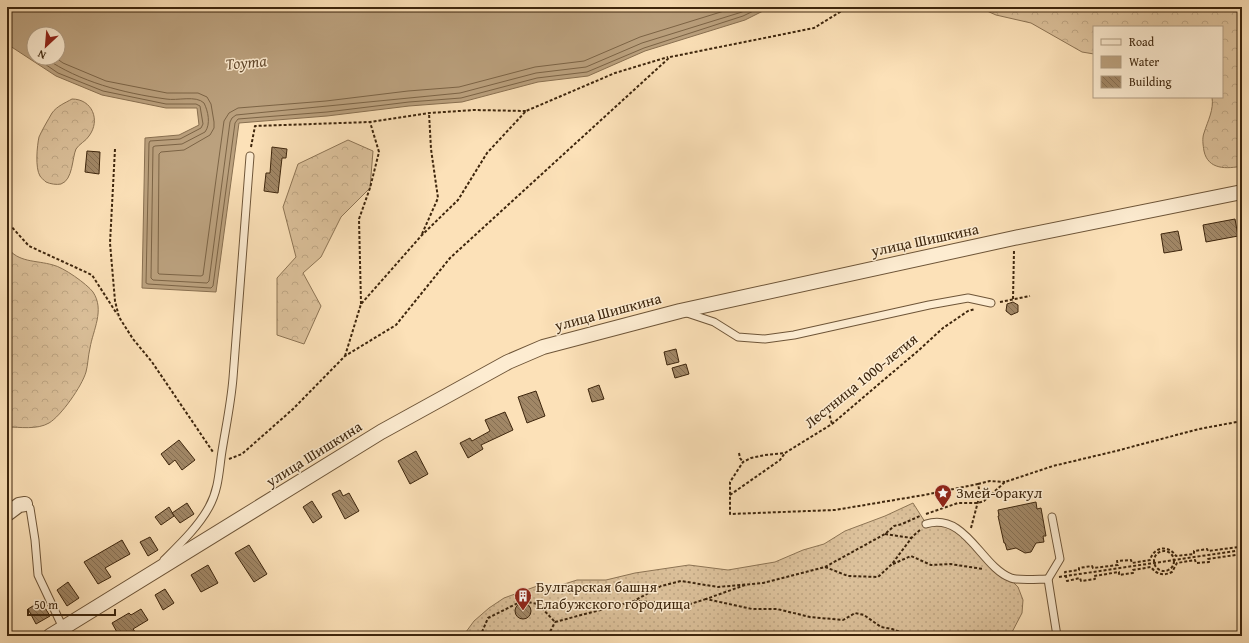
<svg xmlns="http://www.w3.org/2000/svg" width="1249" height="643" font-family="'Gentium Book Plus',serif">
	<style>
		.grass { fill: url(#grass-dots); stroke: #8d7454 }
		.forest { fill: url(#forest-crowns); stroke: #8d7454 }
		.water { fill: #bba17e; stroke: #897051; fill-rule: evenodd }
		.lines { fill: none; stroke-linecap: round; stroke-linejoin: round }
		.shore { stroke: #7c6446; stroke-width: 1 }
		.building { fill: url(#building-back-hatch); stroke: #3e260d }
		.lane-casing { stroke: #6e5538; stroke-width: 9 }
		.street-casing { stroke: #6e5538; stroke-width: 16 }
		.path { stroke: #3e260d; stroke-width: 2; stroke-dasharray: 3 2; stroke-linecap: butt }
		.lane { stroke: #fdecd1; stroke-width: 7 }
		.street { stroke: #fdecd1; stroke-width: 14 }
		.labels { text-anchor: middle; stroke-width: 3; stroke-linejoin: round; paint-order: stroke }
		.street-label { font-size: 15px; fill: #3e260d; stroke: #fdecd1 }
		.poi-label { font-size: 15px; fill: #3e260d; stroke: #fdecd1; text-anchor: start }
		.water-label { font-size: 16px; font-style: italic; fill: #644b2f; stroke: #fdecd1 }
	</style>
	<defs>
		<pattern id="grass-dots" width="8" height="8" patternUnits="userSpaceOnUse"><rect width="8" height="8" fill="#dcc19b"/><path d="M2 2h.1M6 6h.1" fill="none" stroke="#bea684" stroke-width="1.8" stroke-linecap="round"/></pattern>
		<pattern id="forest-crowns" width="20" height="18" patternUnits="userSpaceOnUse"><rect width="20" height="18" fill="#dcc19b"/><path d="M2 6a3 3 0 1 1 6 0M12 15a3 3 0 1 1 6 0" fill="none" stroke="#bea684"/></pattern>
		<pattern id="building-back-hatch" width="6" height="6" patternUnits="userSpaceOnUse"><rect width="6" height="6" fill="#a18766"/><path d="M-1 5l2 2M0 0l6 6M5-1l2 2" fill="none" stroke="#856e52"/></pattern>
	</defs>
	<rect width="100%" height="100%" fill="#fce1b8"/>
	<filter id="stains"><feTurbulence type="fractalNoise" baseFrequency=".005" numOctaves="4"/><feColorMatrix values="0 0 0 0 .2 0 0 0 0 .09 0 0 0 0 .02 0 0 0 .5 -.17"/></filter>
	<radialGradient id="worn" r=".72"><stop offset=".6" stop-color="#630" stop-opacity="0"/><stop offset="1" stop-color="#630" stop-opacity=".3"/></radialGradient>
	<path class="grass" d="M913,503L925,522L955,525L1018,587L1023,600L1022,613L1010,636H463L474,621L489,608L504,598L540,585L558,586L577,580H606L635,573L689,565L728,570L775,562L803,550L824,544L845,531L885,516Z"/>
	<g class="forest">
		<path d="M978,7H1242V166C1227,169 1208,170 1204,151C1203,145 1202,138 1204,133C1208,120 1214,110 1212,97H1222V27H1094V54L1082,52L1031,23L996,15Z"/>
		<path d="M72,99C92,99 101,120 89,136C86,141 79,144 76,149C72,158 73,180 61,184C57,185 50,184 46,182C44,180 41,178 40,176C35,168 37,146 39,137C42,130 48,120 52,113C57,106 65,103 72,99Z"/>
		<path d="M348,140L373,151L370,188L341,217L321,257L303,273L321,306L304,344L277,335V278L296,257L283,207L298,164Z"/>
		<path d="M7,247C18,263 36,260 53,265C63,267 87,284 93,292C105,310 93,330 90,348C88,356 88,365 86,372C82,386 61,416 49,423C37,430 20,427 7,427Z"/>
	</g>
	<path class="water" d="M7,7H771L745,20L645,51L588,76L538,82L462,102L409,106L327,116L239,123L216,292L142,288L145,138L179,135L199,125L197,108H166L102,95L56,76L7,44ZM34,34H58V58H34Z"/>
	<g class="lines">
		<g class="shore">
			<path d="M36,58L58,73L103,91L166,104H196L200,106L203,124L201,128L180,139L150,141L149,143L146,283L148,284L211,288L213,286L235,123L238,119L327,112L409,102L461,98L537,78L587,72L644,48L743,16L762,7"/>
			<path d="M45,58C80,82 123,93 166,99C177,101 196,95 204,103C208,111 211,124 205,132L182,144L155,146L153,147L151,278L153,280L207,283L209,281L230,122L232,118L236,115L460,93L536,73L586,67L642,43L742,12L751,7"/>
			<path d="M56,58L63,63L106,81L167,93H198L207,97L211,104L214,122V128L210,135L184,150L161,152L159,154L158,273L159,274L201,276L203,275L224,121L229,113L238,108L326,101L408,91L459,87L535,67L584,61L640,37L737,7"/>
		</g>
	</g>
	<g class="building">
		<path d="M272,147L287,149L286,158H282L278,193L264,191L266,173H270Z"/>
		<path d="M87,151L100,152L99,174L85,172Z"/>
		<path d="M1235,219L1238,236L1206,242L1203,225Z"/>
		<path d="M1178,231L1182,250L1164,253L1161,234Z"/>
		<path d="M1013,302L1018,305V312L1011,315L1006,311L1007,304Z"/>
		<path d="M676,349L679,362L667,365L664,352Z"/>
		<path d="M686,364L689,374L675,378L672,368Z"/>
		<path d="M599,385L604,399L592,402L588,389Z"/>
		<path d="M536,391L545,416L527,423L518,397Z"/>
		<path d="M505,412L513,430L481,445L483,449L468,458L460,443L470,438L472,441L490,431L485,420Z"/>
		<path d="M179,440L195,460L182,470L175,460L169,465L161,454Z"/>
		<path d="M416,451L428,474L410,484L398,461Z"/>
		<path d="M340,490L343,496L349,493L359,511L345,519L332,494Z"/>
		<path d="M312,501L322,517L313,523L303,507Z"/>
		<path d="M1036,502L1037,509L1041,508L1046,536H1043L1044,542L1036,543L1031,552L1025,553L1016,548L1007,550L1005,543H1004L998,516H999L998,510Z"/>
		<path d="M187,503L194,514L180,523L172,513Z"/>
		<path d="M169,507L174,516L161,525L155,517Z"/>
		<path d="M150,537L158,550L148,556L140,542Z"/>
		<path d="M122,540L130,554L105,568L111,577L98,584L84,562Z"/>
		<path d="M249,545L267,574L254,582L235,553Z"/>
		<path d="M208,565L218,583L201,592L191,575Z"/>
		<path d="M68,582L79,598L67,606L57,590Z"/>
		<path d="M165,589L174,603L163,610L155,595Z"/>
		<path d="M41,601L50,616L36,624L28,609Z"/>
		<circle cx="523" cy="611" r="8"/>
		<path d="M141,609L148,620L133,629L136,633L129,636H119L112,623L129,613L131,615Z"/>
	</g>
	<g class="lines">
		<g class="lane-casing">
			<g id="lane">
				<path d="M684,312L714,322L738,337L765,339L794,335L929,305L968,298L991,303"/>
				<path d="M25,504L30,508L35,540L38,575L63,628"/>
				<path d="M926,524C966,512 981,567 1011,578C1018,581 1040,579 1048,579L1057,636"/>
				<path d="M164,560C180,544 198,527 209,507C219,489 219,470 222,451C226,426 231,403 233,378L250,156"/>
				<path d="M1048,579L1060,559L1052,517"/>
			</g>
		</g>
		<g class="street-casing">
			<g id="street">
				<path d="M7,514L19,505L25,504"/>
				<path d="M50,636L381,432L508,362L543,347L680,311L1014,238L1242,192"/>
			</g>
		</g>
		<g class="path">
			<path d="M251,147L255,126L370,122L429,113L474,110L526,111"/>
			<path d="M115,149L110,243L115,301L119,317L133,339L152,362L213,452"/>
			<path d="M9,224L29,246L92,275L117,314"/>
			<path d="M422,234L438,198L431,149L429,113"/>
			<path d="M1013,299L1014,250"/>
			<path d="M1000,302L1030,296"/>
			<path d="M361,304L359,219L370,188L379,152L370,122"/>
			<path d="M345,356L361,304L421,236L458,200L487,153L526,111L615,73L668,57"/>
			<path d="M827,406L832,424"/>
			<path d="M739,453L740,458L743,462"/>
			<path d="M229,459L242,454L293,409L345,356L396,325L450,258L670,57L814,28L848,7"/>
			<path d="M978,484L990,481L1005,482"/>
			<path d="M730,495L780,460L785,453"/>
			<path d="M926,514L958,503H978L984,501L1005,482L1053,466L1116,451L1199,429L1242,421"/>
			<path d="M971,528L980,494L978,484L924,495L835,510L730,514V482L743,462L751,458L765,455L785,453L832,424L919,350L943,328L968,311L975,309"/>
			<path d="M885,534L912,538"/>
			<path d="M1242,545L1239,547L1208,551L1207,549L1194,551V554L1176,556C1169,545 1154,546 1150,560L1132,563L1131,560L1117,561L1118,565L1093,568L1092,566L1079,568V570L1065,572L1067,581L1080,578L1081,581L1095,579L1094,576L1119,572V575L1133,573V570L1151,567C1157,575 1164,576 1172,572L1177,563L1195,560L1196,563L1209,562L1208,559L1242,554"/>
			<circle cx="1164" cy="561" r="10"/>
			<path d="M893,564L911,556L931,565L950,564L983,569"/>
			<path d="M825,567L885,534L894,526L902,524L920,516"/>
			<path d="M1059,577L1242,550"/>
			<path d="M745,585L706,599L752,609H777L810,617L843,620L855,613L864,615L881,627L892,629L911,636"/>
			<path d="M634,601L690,604L706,599"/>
			<path d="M555,622L634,601L661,586L681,581L718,587L763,583L825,567L848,576L878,577L892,564L913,536L921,529"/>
			<path d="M482,632L488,618L522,601L538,604L555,622"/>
			<path d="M477,636L482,632L484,636"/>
			<path d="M548,636L555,622"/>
		</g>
		<use href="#lane" class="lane"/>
		<use href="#street" class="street"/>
	</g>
	<defs>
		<g id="sight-pin" transform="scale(0.9)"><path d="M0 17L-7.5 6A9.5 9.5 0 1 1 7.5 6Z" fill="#8f2418" stroke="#fdecd1"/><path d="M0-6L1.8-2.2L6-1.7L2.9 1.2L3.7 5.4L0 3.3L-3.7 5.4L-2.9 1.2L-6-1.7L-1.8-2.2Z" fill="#fff"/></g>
		<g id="building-pin" transform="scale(0.9)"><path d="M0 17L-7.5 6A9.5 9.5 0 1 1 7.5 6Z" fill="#8f2418" stroke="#fdecd1"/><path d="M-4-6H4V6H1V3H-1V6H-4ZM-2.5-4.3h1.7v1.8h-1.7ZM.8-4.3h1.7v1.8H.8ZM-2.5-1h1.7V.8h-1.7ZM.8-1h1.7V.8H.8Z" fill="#fff"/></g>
	</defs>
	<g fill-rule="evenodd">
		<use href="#sight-pin" x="943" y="493"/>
		<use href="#building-pin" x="523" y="596"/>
	</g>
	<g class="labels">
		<g class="street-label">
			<text transform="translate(925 240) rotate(-12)" y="5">улица Шишкина</text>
			<text transform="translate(608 312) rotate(-15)" y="5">улица Шишкина</text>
			<text transform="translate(861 381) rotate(-39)" y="5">Лестница 1000-летия</text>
			<text transform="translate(314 454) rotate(-32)" y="5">улица Шишкина</text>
		</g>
		<g class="poi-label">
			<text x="956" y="498">Змей-оракул</text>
			<text x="536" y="592">Булгарская башня<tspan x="536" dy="17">Елабужского городища</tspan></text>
		</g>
		<g class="water-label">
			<text transform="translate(246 62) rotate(-5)" y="6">Toyma</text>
		</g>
	</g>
	<rect width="1249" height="643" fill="none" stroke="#fce1b8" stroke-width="24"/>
	<rect x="8" y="8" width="1233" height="627" fill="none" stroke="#3e260d" stroke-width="2"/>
	<rect x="12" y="12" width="1225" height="619" fill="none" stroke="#3e260d"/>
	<rect x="1093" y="26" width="130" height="72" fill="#fdecd1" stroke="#b19d83"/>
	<rect x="1101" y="39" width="20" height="6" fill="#fdecd1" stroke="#b19d83"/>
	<text x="1129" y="46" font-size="12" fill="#3e260d">Road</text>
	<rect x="1101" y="56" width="20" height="12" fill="#bba17e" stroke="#b19d83"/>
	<text x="1129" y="66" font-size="12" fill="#3e260d">Water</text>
	<rect x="1101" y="76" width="20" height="12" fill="url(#building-back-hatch)" stroke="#b19d83"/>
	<text x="1129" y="86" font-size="12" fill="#3e260d">Building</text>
	<g transform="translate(46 46) rotate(206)"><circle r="19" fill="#fdecd1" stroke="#b19d83"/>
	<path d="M0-3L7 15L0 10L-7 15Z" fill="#8f2418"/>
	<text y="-6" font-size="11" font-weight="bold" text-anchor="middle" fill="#3e260d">N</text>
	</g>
	<path d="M28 609v6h87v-6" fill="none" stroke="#3e260d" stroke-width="2"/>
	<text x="34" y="609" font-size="12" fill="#3e260d" stroke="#fdecd1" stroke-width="3" paint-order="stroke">50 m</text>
	<rect width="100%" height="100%" filter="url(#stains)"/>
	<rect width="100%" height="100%" fill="url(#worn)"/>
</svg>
